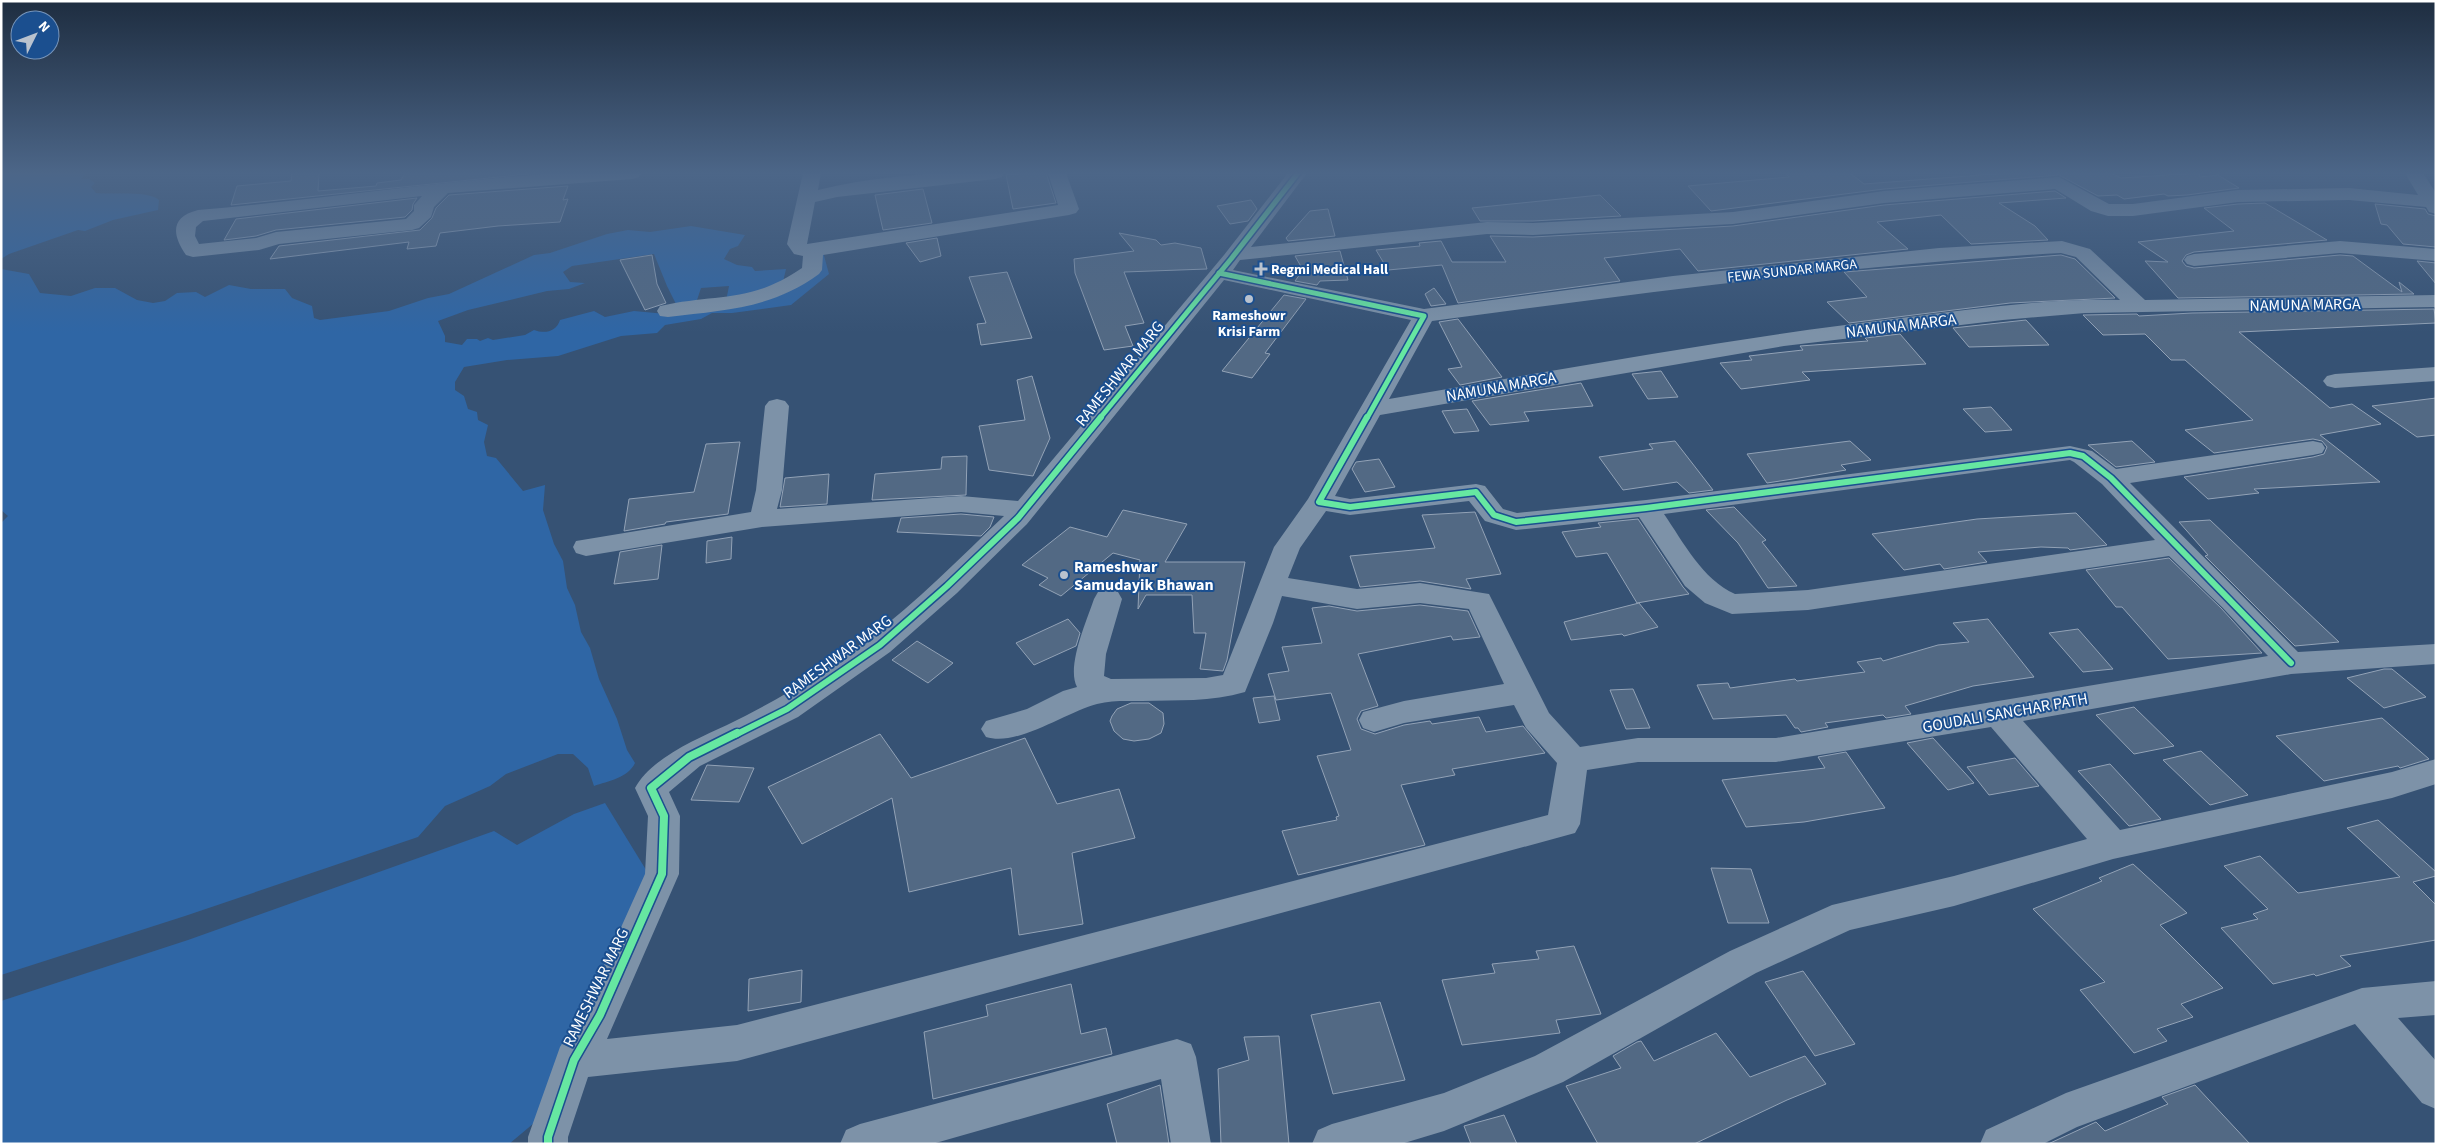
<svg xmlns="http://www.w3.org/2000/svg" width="2437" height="1145" font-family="'Source Sans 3',sans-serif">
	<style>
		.green { fill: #2f66a5 }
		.building { fill: #526984; stroke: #92a2b6 }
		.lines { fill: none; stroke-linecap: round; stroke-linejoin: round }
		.minor { fill: #7d92a8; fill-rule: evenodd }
		.cycleway-far2-casing { stroke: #1b4f8f; stroke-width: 8 }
		.cycleway-far1-casing { stroke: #1b4f8f; stroke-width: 9 }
		.cycleway-casing { stroke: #1b4f8f; stroke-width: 11 }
		.cycleway-far2 { stroke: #66e7a1; stroke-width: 5 }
		.cycleway-far1 { stroke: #66e7a1; stroke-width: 6 }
		.cycleway { stroke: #66e7a1; stroke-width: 8 }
		.poi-dot { fill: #b9c2ce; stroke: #1b4f8f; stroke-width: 2 }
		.labels { text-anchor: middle; stroke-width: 4; stroke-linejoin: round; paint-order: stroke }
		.far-poi-label { font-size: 14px; font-weight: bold; fill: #fff; stroke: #1b4f8f; text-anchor: start }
		.far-street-label { font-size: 14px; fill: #fff; stroke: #1b4f8f }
		.street-label { font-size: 16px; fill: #fff; stroke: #1b4f8f }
		.poi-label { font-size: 16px; font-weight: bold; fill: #fff; stroke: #1b4f8f; text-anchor: start }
	</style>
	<rect width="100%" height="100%" fill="#365274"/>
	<g class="green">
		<path d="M1,173H85L82,179H89L95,183L91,187L96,193C112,195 148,190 159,200L158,210L113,220L85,231L78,230L9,254L1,259Z"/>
		<path d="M691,226L745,235L738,246L730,249L724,259L737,265L752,267L755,271L786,269L782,286L726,301L729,286L701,288L696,303L677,306L667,286L654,254L572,266L563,272L570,282L585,283L569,289L547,291L468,310L438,321L445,336V342L462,345L467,339H477L480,341L488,338L493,340L525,335L534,330C545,334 556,332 560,320L594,311L605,317L634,311L666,314L773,298L785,293L823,252L829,274L791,305L732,313H712L701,319L665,325L657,333L621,336L558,356L507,360L464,367L455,382V390L464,396L468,409L477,412L478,420L488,425L484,442L487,456L496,458L523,491L545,485L543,510L554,544L563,561L567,588L575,605L581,632L590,648L599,679L617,719L627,750L635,763C628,778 608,781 594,786L588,768L573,754H558L506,774L490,786L445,806L418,837L185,916L1,975V523L8,516L1,510V269L29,274L40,293L71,296L95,288H115L137,300L153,303L165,301L177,293L196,292L205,297L229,285L251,289H285L292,298L312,306L314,318L320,320L389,311L428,298L449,294L534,255L550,253L607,234L628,230L650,232Z"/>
		<path d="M605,803L651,878L540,1118L509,1144H1V1001L188,940L494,831L517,845L574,814Z"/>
	</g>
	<g class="building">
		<path d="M292,173H319L318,191L376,186L377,183L401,180L405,173H537L231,205L237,186L291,181Z"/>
		<path d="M1027,173H1046L1056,203L1013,209L1006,175Z"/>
		<path d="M1785,173H1850L1864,184L2007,173H2111L2121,178L2199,173L2200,177L2218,175L2239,188L2187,195L2168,196L2164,194L2124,199L2117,195L2098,196L2059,175L1884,189L1711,211L1688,186L1789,177Z"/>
		<path d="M568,186L563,200L568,199L560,222L498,226L440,233L436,246L407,249L409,242L270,259L279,246L420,230L432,218L436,208L449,195Z"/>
		<path d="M923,189L932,223L883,230L875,195Z"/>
		<path d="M2055,191L2066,198L1999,203L2035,226L2048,240L1971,244L1941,215L1877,222L1908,249L1698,271L1680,249L1604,258L1620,281L1458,303L1442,265L1388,270L1376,250L1420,246L1419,243L1441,241L1452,262H1506L1490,236L1533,237L1733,226L1884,205Z"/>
		<path d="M1600,195L1621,216L1533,221H1480L1472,208Z"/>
		<path d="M417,198L413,204L412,210L405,217L276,230L256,236L224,240L236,219Z"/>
		<path d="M1251,200L1257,209L1248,221L1230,224L1217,206Z"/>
		<path d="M2265,203L2327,240L2194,252L2186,255L2182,261L2186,266L2194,268L2340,255L2353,256L2402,292L2399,282L2414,294L2178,298L2145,261L2168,262L2138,242L2234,231L2204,208L2238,204Z"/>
		<path d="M2375,204L2425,209L2428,214L2436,216V247L2403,244L2387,225L2381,224Z"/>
		<path d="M1328,209L1335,236L1288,241L1286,238L1310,211Z"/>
		<path d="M1119,233L1156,240L1161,245L1175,243L1201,248L1207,269L1124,272L1144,323L1125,326L1133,346L1104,350L1075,273L1074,259L1134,251Z"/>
		<path d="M937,238L941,256L920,262L906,243Z"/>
		<path d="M1340,251L1348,280L1320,281L1317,285L1295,281L1303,270L1295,256Z"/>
		<path d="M652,255L657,284L666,303L645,310L620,260Z"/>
		<path d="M2061,255L2075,259L2115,298L2010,303L1849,323L1827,302L1867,297L1844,272Z"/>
		<path d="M2417,261L2436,263V284Z"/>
		<path d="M1007,272L1032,338L981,345L977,324L986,323L969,277Z"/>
		<path d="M1434,288L1446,304L1431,306L1425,294Z"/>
		<path d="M1284,295L1306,299L1265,353L1270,354L1252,378L1222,371Z"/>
		<path d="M2434,309L2436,323L2239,332L2330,408L2352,404L2381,424L2320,435L2380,482L2254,489L2259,493L2208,499L2184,477L2313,457L2324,454L2327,447L2322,441L2313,439L2214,453L2185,430L2253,420L2185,360H2171L2145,334L2103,335L2083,315L2137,314L2139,316L2192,313Z"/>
		<path d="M1458,319L1502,377L1460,385L1448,369L1462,367L1439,322Z"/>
		<path d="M2026,320L2049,345L1969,347L1953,328Z"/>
		<path d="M1900,334L1926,364L1802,372L1810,380L1741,389L1720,363L1752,360L1749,356L1803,350L1800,346L1868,341L1865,338Z"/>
		<path d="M1661,371L1678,397L1648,399L1632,374Z"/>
		<path d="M1032,376L1050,438L1033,476L989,470L979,426L1025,420L1017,380Z"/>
		<path d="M1581,383L1593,406L1524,412L1529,421L1490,425L1472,401Z"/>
		<path d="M2436,398V435L2417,437L2372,406Z"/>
		<path d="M1991,407L2012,430L1985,432L1963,409Z"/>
		<path d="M1467,409L1479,431L1454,433L1442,411Z"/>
		<path d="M1675,441L1713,490L1689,493L1677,482L1623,490L1599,457L1653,449L1649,444Z"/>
		<path d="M1850,441L1871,460L1841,465L1846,470L1793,479L1767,483L1747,454Z"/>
		<path d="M2132,441L2155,462L2116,467L2088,445Z"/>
		<path d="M740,442L728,514L666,522L665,524L624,531L629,499L694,492L706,444Z"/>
		<path d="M967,456L966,495L872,500L875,474L941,469L942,457Z"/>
		<path d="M1379,459L1395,487L1365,492L1352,469L1356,462Z"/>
		<path d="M829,474L827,504L780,507L785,478Z"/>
		<path d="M1734,507L1766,540L1762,542L1797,586L1768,588L1738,543L1706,510Z"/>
		<path d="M1123,510L1187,524L1165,562H1245L1227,660L1223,671L1200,669L1206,633H1194L1192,595H1146L1138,609L1140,560L1113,553L1061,596L1039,585L1048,578L1022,565L1070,527L1107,537Z"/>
		<path d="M1475,512L1501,574L1466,579L1471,589L1420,581L1360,587L1350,556L1435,548L1422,515Z"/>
		<path d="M2076,513L2107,545L2070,550L2068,548L2041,547L1978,552L1987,562L1944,569L1940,564L1904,570L1872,534L1977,519Z"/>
		<path d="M961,514L994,517L990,527L981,536L897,532L901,518Z"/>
		<path d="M1638,519L1683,587L1689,594L1637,603L1607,553L1576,557L1562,532L1601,527L1598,523Z"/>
		<path d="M2210,520L2271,578L2339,642L2295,646L2205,556L2208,555L2179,522Z"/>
		<path d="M732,537L731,559L706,563L707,541Z"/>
		<path d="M662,545L658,579L614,584L620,552Z"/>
		<path d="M2169,558L2221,608L2262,653L2168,659L2122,607H2116L2086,570Z"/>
		<path d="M1639,603L1658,627L1624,636L1622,634L1571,640L1564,622Z"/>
		<path d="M1420,605L1468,611L1480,637L1453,640L1451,636L1358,654L1378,706L1361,711L1357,719L1361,729L1375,734L1404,725L1430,721L1432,724L1479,717L1486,732L1523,726L1545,753L1452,769L1455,775L1401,785L1425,845L1298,875L1282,831L1337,820L1336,817L1339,816L1317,756L1351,750L1331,693L1276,700L1268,674L1289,671L1282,647L1322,643L1312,608L1329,606L1357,611Z"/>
		<path d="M1068,619L1080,633L1076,646L1034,665L1016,643Z"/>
		<path d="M1988,619L2034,677L1973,686L1905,706L1911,714L1886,718L1883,715L1825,723L1828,727L1801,732L1798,728H1795L1786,715L1713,719L1697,685L1728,683L1730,688L1795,679L1797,681L1865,672L1857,662L1881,658L1883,661L1938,645L1969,642L1953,623Z"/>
		<path d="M2078,629L2113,669L2083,672L2049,633Z"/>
		<path d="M917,641L953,663L928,683L892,660Z"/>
		<path d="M2384,669H2392L2426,697L2384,708L2347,678Z"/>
		<path d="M1633,689L1650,728L1626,729L1610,690Z"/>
		<path d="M1274,696L1280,720L1259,723L1253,698Z"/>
		<path d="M1131,703H1149L1163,713L1164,724L1161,733L1149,739L1134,741L1123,739L1114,731L1110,721L1112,716L1117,709Z"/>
		<path d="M2134,707L2174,746L2134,754L2096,715Z"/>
		<path d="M2382,718L2429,759L2400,768L2398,766L2324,781L2276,736Z"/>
		<path d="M880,734L911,778L1025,738L1057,804L1119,789L1135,838L1072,853L1083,924L1019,935L1011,868L909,892L892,798L802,844L768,787Z"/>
		<path d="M1933,738L1974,783L1948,790L1907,743Z"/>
		<path d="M2201,751L2248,795L2210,805L2163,760Z"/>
		<path d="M1846,752L1885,808L1804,822L1746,827L1722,780L1825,768L1818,757Z"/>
		<path d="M2015,758L2039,786L1989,795L1967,767Z"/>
		<path d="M2110,764L2161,819L2129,826L2078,771Z"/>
		<path d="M707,765L754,768L739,802L691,800Z"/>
		<path d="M2378,820L2436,872V876L2413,882L2436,905V940L2340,956L2351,966L2316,976L2314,974L2273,984L2221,928L2258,919L2253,914L2268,909L2224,866L2260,856L2298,893L2400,877L2347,828Z"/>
		<path d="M2133,864L2187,913L2160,925L2223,988L2181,1004L2193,1017L2157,1029L2167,1041L2134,1053L2080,990L2105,982L2033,909L2102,881L2099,878Z"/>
		<path d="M1711,868L1751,869L1769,923H1728Z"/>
		<path d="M1574,946L1601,1014L1556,1020L1560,1033L1462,1045L1442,980L1495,973L1492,964L1539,959L1536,951Z"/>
		<path d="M802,970L801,1002L748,1011L749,979Z"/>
		<path d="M1803,971L1855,1044L1815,1056L1765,982Z"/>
		<path d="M1071,984L1081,1034L1106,1028L1112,1054L933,1099L924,1032L988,1016L986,1005Z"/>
		<path d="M1380,1002L1405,1080L1333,1094L1311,1015Z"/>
		<path d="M1716,1033L1750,1077L1805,1056L1826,1084L1787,1100L1694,1144H1598L1566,1086L1621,1068L1613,1056L1637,1042L1641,1041L1654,1061Z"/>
		<path d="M1279,1036L1289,1144H1221L1218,1069L1249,1060L1244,1037Z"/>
		<path d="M1160,1085L1169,1144H1117L1107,1104Z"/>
		<path d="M2195,1085L2250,1144H2048L2096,1122L2105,1131L2168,1104L2162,1097Z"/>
		<path d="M1504,1115L1517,1144H1471L1464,1126Z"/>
	</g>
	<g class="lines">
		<g class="minor">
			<path d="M562,173H641L639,177L632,179L448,193L434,207L431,217L419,228L412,230L279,244L259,250L193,257L186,255C172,235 170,217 198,210C319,200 440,180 562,173ZM422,196L414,205V211L406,219L276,232L256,238L199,244L195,236L196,227L203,221Z"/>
			<path d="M803,173H821L818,190C875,176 945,171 1004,173L1002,177L995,179L837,197L815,202L807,244L1058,205L1048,173H1066L1079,209L1076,213L1069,215L823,255L822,270L819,274C771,309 724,310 668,317L660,316L657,311L660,306C716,293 750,304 802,268L803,256L794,254L787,244Z"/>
			<path d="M1288,173H1307L1251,247L1487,222L1533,223L1733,212L1884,191L2059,177L2109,204H2133L2238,190L2349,188L2418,195L2405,173H2423L2436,193V214L2429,212L2426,207L2349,200L2238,202L2133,216H2108L2091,211L2055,189L1884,203L1733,224L1533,235L1487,234L1240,260L1233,270L1424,309L1673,276L1939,248L2062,241L2090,249L2145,300L2436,295V307L2085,313L2003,320L1784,346L1380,415L1335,496L1350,499L1476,484L1485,486L1503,509L1517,513L1646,500L2070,446L2092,451L2116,469L2313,441L2322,443L2325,448L2322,453L2313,455L2130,483L2298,652L2436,644V664L2291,674L2023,721L2120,830L2392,772L2436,759V784L2392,798L2113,859L1954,906L1850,930L1756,973L1563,1082L1444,1131L1401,1144H1312L1318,1130L1332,1124L1444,1093L1535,1056L1730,951L1832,905L1954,876L2087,839L1991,727L1776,762H1638L1587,770L1580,824L1575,833L737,1061L588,1077L568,1137V1144H528V1137L560,1047L587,1003L645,874L648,816L635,788C651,758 697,739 727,725C777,701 824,672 869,638C917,602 960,558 1004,516L961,512L762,527L586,556L576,553L573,547L576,541L751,512L756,490L765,406L769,401L777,399L785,401L789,406L782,490L777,509L961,496L1018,501L1224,255ZM2061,253L2076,257L2120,300C2047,298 1973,309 1901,318C1729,338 1559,370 1389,399L1432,321C1641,293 1850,265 2061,253ZM1224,280L1411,320L1308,499L1274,547L1223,675L1206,678L1111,679L1104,676L1106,654L1122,599L1118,592L1108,589L1098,592L1094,599C1087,620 1066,667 1077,687L1063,691L1027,709L986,721L981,729L986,737C1018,747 1066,712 1097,704C1112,700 1127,701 1142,701C1177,700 1211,702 1245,692L1273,623L1282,596L1357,609L1420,603L1469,609L1504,684L1404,701L1363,712L1359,720L1363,728L1374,732L1404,723L1514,705L1526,728L1557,763L1548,815L737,1025L607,1039L679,874L680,816L669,792L700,766L798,717L890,652L957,593L1027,524ZM2070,460L2074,462L2102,484L2155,540L1808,590L1735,594C1702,579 1684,543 1664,514ZM1469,501L1485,521L1516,530L1639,517L1685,586L1705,603L1732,614L1808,610L2169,556L2222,607L2268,656L1776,738H1638L1580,747L1549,713L1489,594L1420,583L1357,589L1288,578L1300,548L1326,511L1350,515Z"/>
			<path d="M2340,241L2436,249V261L2340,253L2194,266L2187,264L2184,260L2187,256L2194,254Z"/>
			<path d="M2436,367V381L2335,388L2327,386L2323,381L2327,376L2335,374Z"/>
			<path d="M2436,981V1015L2398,1018L2436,1061V1109L2422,1103L2355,1024L2077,1127L2043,1144H1980L1986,1130L2066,1093L2362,988Z"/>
			<path d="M1177,1039L1191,1044L1196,1057L1211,1144H1171L1161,1079L932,1144H840L846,1130L860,1124Z"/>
		</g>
		<g class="cycleway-far2-casing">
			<g id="cycleway-far2">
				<path d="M1219,273L1424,316L1367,418"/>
				<path d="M1100,418L1231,259L1298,173"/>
			</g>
		</g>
		<g class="cycleway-far1-casing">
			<g id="cycleway-far1">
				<path d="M1367,417L1319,502L1350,507L1476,492L1494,515L1516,522L1646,508L2070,453L2083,456L2111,478L2291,663"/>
				<path d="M735,735L787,709L880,645L947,586L1018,518L1101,417"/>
			</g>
		</g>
		<g class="cycleway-casing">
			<path id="cycleway" d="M548,1144V1137L574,1060L600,1015L662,874L664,816L651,788L689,757L737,733"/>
		</g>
		<use href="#cycleway-far2" class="cycleway-far2"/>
		<use href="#cycleway-far1" class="cycleway-far1"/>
		<use href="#cycleway" class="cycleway"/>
	</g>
	<linearGradient id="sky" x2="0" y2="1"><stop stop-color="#1e2d40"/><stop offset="0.52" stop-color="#4c6688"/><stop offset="1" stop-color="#4c6688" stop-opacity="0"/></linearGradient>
	<rect width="2437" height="333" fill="url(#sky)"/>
	<g class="poi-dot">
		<path d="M1258.5 261.5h5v5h5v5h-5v5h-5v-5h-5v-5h5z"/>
		<circle cx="1249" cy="299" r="5"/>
		<circle cx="1064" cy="575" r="5"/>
	</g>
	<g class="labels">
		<g class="far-poi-label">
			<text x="1271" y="274">Regmi Medical Hall</text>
			<text x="1249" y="320" text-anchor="middle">Rameshowr<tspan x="1249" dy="16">Krisi Farm</tspan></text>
		</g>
		<g class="far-street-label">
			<text transform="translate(1792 270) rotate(-6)" y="5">FEWA SUNDAR MARGA</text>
		</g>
		<g class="street-label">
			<text transform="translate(2305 304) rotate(-1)" y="6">NAMUNA MARGA</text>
			<text transform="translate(1901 325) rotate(-7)" y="6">NAMUNA MARGA</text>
			<text transform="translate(1119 373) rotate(-51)" y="6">RAMESHWAR MARG</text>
			<text transform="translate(1501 386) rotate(-10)" y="6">NAMUNA MARGA</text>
			<text transform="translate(837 656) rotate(-36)" y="6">RAMESHWAR MARG</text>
			<text transform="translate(2005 712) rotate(-10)" y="6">GOUDALI SANCHAR PATH</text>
			<text transform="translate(595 987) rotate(-64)" y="6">RAMESHWAR MARG</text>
		</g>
		<g class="poi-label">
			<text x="1074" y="572">Rameshwar<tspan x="1074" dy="18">Samudayik Bhawan</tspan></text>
		</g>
	</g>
	<rect width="2437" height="1145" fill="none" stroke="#ffffff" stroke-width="5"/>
	<g transform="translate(35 35) rotate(48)"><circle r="24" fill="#1b4f8f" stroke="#7695bc"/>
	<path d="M0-4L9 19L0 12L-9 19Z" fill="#b9c2ce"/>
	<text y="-8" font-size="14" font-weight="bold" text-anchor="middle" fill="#ffffff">N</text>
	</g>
</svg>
